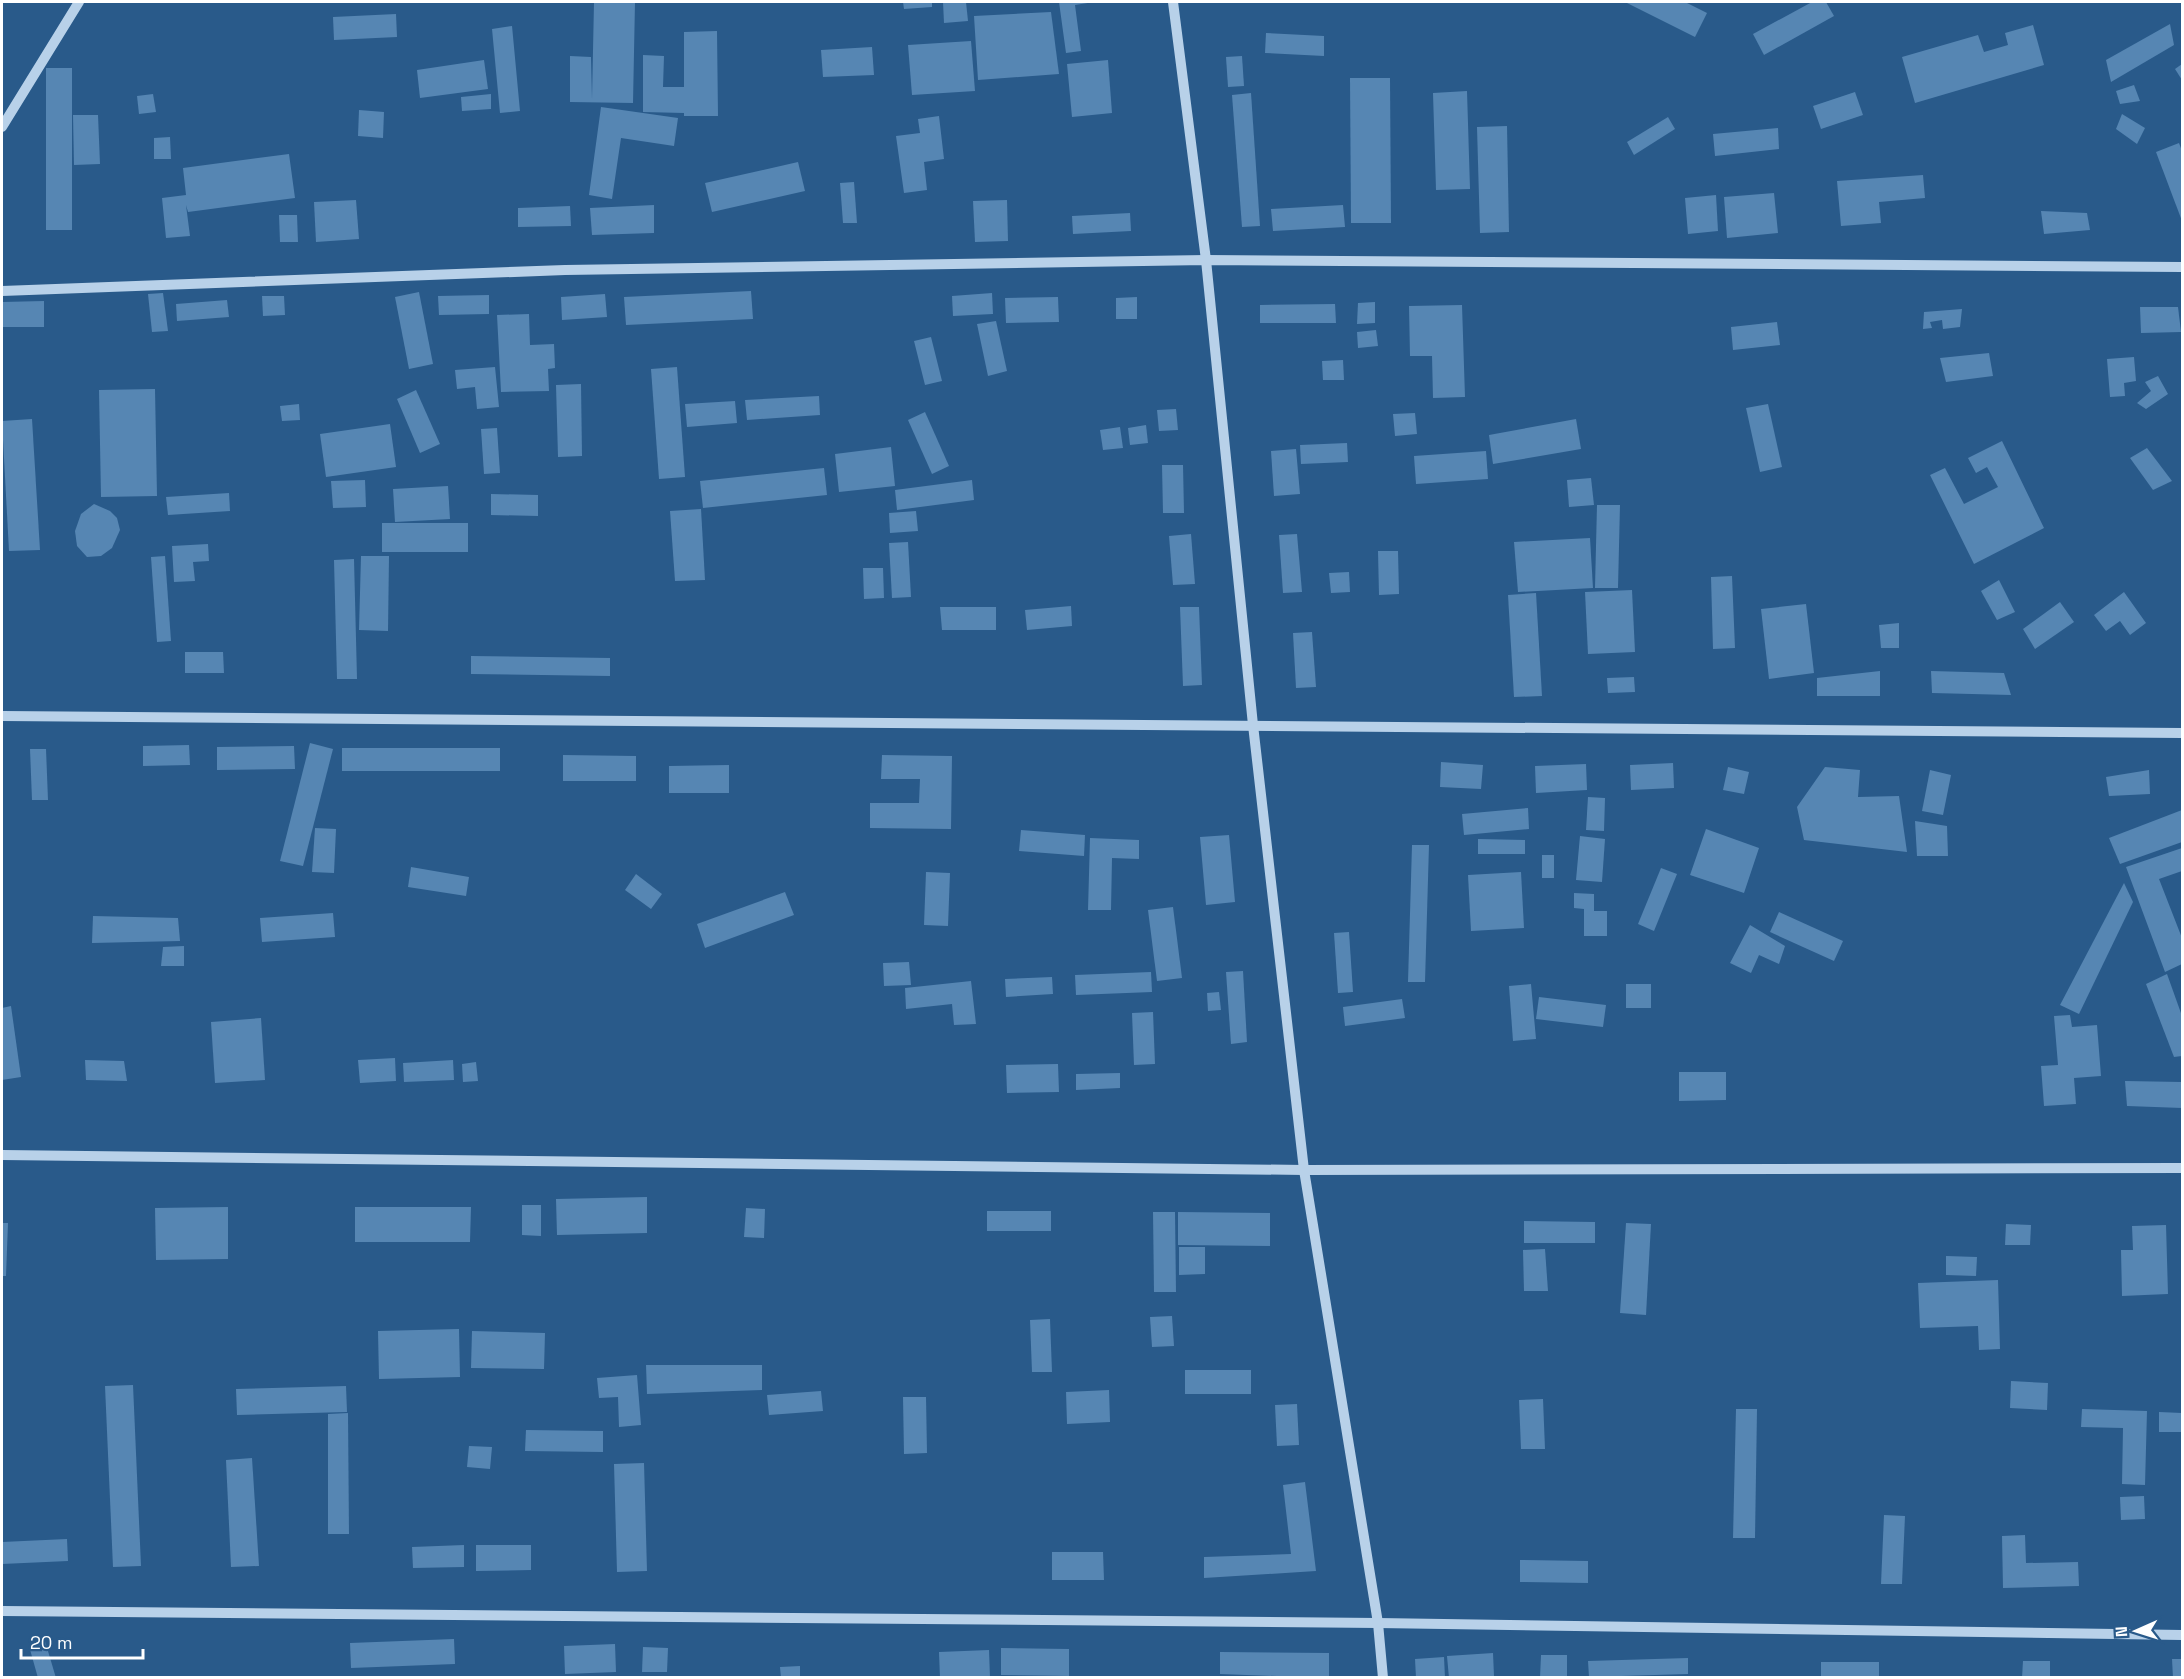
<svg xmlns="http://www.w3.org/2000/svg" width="2184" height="1679" font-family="'Space Grotesk',sans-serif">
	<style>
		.building { fill: #5686b3 }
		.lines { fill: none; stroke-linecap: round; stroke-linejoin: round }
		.minor { stroke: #b8d1e9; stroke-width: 10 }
	</style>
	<rect width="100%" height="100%" fill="#295a8a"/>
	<g class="building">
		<path d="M594,2H635L633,103L570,102V56L591,57L592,99Z"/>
		<path d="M903,2H932V7L904,9Z"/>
		<path d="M943,2H966L968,21L944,23Z"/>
		<path d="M1059,2H1094L1075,5L1081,51L1066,53Z"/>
		<path d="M1625,2H1685L1707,13L1695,37Z"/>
		<path d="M1812,2H1826L1834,16L1764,55L1753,34Z"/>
		<path d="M1051,12L1059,74L978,80L974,16Z"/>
		<path d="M396,14L397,37L334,40L333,17Z"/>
		<path d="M2170,24L2174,45L2111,82L2106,60Z"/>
		<path d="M2033,25L2044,65L1915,103L1902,57L1978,35L1984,52L2008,45L2005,33Z"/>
		<path d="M512,26L520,111L500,113L492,29Z"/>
		<path d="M717,31L718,116H684V113L643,112V55L664,56L663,87H684V32Z"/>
		<path d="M1266,33L1324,36V56L1265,53Z"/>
		<path d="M971,41L975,91L912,95L908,45Z"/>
		<path d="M872,47L874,75L823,77L821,50Z"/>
		<path d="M1242,56L1244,86L1228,87L1226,57Z"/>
		<path d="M484,60L488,89L420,98L417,70Z"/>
		<path d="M1108,60L1112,113L1072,117L1067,64Z"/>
		<path d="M2182,64V80L2175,69Z"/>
		<rect x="46" y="68" width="26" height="162"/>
		<path d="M1350,78H1390L1391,223H1351Z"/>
		<path d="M2134,85L2140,101L2120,104L2116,91Z"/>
		<path d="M1467,91L1470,189L1436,190L1433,93Z"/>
		<path d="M1855,92L1863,115L1821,129L1813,106Z"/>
		<path d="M1251,93L1260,226L1242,227L1232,95Z"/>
		<path d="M153,94L156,112L139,114L137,96Z"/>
		<path d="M491,94V109L462,111L461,97Z"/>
		<path d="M601,107L678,118L674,146L621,138L612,199L589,195Z"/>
		<path d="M359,110L384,112L383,138L358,136Z"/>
		<path d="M2122,114L2145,128L2137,144L2116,129Z"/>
		<path d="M73,115H98L100,164L74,165Z"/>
		<path d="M939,116L944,159L924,162L927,190L904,193L896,136L920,133L918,119Z"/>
		<path d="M1668,117L1675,129L1634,155L1627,142Z"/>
		<path d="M1507,126L1509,232L1480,233L1477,127Z"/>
		<path d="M1778,128L1779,149L1715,156L1713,134Z"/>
		<path d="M170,137L171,159H154V138Z"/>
		<path d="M2179,143L2182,151V221L2156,152Z"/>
		<path d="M289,154L295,198L188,212L186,205L190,236L166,238L162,198L186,195L183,168Z"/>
		<path d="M798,162L805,191L712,212L705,183Z"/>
		<path d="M1923,175L1925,198L1879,202L1881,223L1841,226L1837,181Z"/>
		<path d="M854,182L857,223H843L840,183Z"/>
		<path d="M1774,193L1778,233L1727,238L1724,197Z"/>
		<path d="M1716,195L1718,231L1688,234L1685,198Z"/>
		<path d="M356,200L359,239L316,242L314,202Z"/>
		<path d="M1007,200L1008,241L975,242L973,201Z"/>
		<path d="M654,205V233L592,235L590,208Z"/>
		<path d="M1343,205L1345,227L1273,231L1271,209Z"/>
		<path d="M570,206L571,226L518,227V208Z"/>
		<path d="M2041,211L2087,213L2090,230L2044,234Z"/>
		<path d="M1130,213L1131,231L1073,234L1072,216Z"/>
		<path d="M279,215H297L298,242H280Z"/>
		<path d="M751,291L753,319L626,325L624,297Z"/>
		<path d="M419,292L433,364L409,369L395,297Z"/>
		<path d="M163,293L168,331L152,332L148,294Z"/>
		<path d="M992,293L993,314L953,316L952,296Z"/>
		<path d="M605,294L607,317L562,320L561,297Z"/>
		<path d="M489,295V314L439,315L438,296Z"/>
		<path d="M262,296H284L285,315L263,316Z"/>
		<path d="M1058,297L1059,322L1006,323L1005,298Z"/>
		<path d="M1137,297V319H1116V298Z"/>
		<path d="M227,300L229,317L177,321L176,304Z"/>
		<path d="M44,301V327H2V302Z"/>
		<path d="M1375,302V323L1357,324L1358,303Z"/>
		<path d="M1335,304L1336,323H1260V305Z"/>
		<path d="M1462,305L1465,397L1433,398L1432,356H1410L1409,306Z"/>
		<path d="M2140,307H2178L2181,332L2141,333Z"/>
		<path d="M1962,309L1960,327L1943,329L1942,320L1930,322L1932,328L1923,329L1924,312Z"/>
		<path d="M529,314L530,345L554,344L555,368L548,369L549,391L501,392L497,315Z"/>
		<path d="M996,321L1007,371L988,376L977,324Z"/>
		<path d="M1777,322L1780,345L1733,350L1731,327Z"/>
		<path d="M1376,330L1378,346L1358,348L1357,332Z"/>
		<path d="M931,337L942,381L925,385L914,341Z"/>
		<path d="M1989,353L1993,376L1946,382L1940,358Z"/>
		<path d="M2134,357L2136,381L2124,383L2125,396L2110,397L2107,359Z"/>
		<path d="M1343,360L1344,380H1323L1322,361Z"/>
		<path d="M495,367L499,407L477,409L475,387L457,389L455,370Z"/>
		<path d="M677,367L685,477L659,479L651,369Z"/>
		<path d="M2158,376L2168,394L2146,409L2137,403L2151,391L2145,382Z"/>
		<path d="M581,384L582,456L558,457L556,385Z"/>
		<path d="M155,389L157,496L101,497L99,390Z"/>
		<path d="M416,390L440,444L420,453L397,399Z"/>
		<path d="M819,396L820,415L747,420L745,400Z"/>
		<path d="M735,401L737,423L687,427L685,404Z"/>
		<path d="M299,404L300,420L282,421L280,406Z"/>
		<path d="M1768,404L1782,467L1760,472L1746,408Z"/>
		<path d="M1176,409L1178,430L1159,431L1157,410Z"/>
		<path d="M925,412L949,466L932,474L908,420Z"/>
		<path d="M1415,413L1417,434L1395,436L1393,414Z"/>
		<path d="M32,419L40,550L9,551L2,421Z"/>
		<path d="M1576,419L1581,449L1493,464L1489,435Z"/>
		<path d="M390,424L396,467L326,477L320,434Z"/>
		<path d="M1146,425L1148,443L1130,445L1128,428Z"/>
		<path d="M1120,427L1123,448L1103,450L1100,430Z"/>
		<path d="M497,428L500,473L484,474L481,429Z"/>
		<path d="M2002,441L2044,528L1974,564L1930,475L1945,468L1964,504L1998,487L1987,467L1976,473L1968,458Z"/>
		<path d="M1347,443L1348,462L1301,464L1300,445Z"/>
		<path d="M891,447L895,486L839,492L835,454Z"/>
		<path d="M2147,448L2172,481L2153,490L2130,458Z"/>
		<path d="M1296,449L1300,494L1274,496L1271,451Z"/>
		<path d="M1486,451L1488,479L1416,484L1414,456Z"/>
		<path d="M1162,465H1183L1184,513H1163Z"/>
		<path d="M824,468L827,495L703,508L700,481Z"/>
		<path d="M1591,478L1594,505L1569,507L1567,480Z"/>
		<path d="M365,480L366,507L333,508L331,481Z"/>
		<path d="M972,480L974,500L897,510L895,490Z"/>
		<path d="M448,486L450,519L395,522L393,489Z"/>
		<path d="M229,493L230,511L168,515L166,497Z"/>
		<path d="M491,494L538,495V516L491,515Z"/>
		<path d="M94,504L110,511L117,518L120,530L112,548L101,556L87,557L77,546L75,531L81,514Z"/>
		<path d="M1597,505H1620L1618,588H1595Z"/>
		<path d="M701,509L705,580L675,581L670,511Z"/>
		<path d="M916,511L918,531L890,533L889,513Z"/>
		<rect x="382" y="523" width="86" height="29"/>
		<path d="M1191,534L1195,584L1173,585L1169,536Z"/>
		<path d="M1297,534L1302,592L1283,593L1279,535Z"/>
		<path d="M1590,538L1593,588L1518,592L1514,542Z"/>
		<path d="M908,542L911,597L892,598L889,543Z"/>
		<path d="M208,544L209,561L193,562L195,581L174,582L172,546Z"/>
		<path d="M1378,551H1398L1399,594L1379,595Z"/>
		<path d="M165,556L171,641L157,642L151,557Z"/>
		<path d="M361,556H389L388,631L359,630Z"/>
		<path d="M354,559L357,679H337L334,560Z"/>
		<path d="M863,568H883L884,598L864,599Z"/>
		<path d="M1349,572L1350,592L1331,593L1329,573Z"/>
		<path d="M1732,576L1735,648L1713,649L1711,577Z"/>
		<path d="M1999,580L2015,612L1997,620L1981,591Z"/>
		<path d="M1632,590L1635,652L1588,654L1585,592Z"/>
		<path d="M2124,592L2146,623L2130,635L2120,621L2106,631L2094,615Z"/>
		<path d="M1536,593L1542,696L1514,697L1508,595Z"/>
		<path d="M2060,602L2074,622L2035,649L2023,629Z"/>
		<path d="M1806,604L1814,673L1769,679L1761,609Z"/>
		<path d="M1071,606L1072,626L1027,630L1025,610Z"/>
		<path d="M940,607H996V630H942Z"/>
		<path d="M1180,607H1199L1202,685L1183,686Z"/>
		<path d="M1899,623V648H1881L1879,625Z"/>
		<path d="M1312,632L1316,687L1296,688L1293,633Z"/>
		<path d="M185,652H223L224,673H185Z"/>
		<path d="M471,656L610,658V676L471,674Z"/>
		<path d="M1880,671V696H1817V678Z"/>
		<path d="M1931,671L2004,673L2011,695L1932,693Z"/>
		<path d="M1634,677L1635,692L1608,693L1607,678Z"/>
		<path d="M310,743L333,749L303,866L280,861Z"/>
		<path d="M189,745L190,765L143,766V746Z"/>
		<path d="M294,746L295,769L217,770V747Z"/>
		<rect x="342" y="748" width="158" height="23"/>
		<path d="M30,749H46L48,800H32Z"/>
		<path d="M563,755L636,756V781H563Z"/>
		<path d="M882,755L952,756L951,829L870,828V803H919L920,779H881Z"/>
		<path d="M1441,762L1483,765L1481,789L1440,787Z"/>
		<path d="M1673,763L1674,788L1631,790L1630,765Z"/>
		<path d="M1586,764L1587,790L1536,793L1535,766Z"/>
		<path d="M729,765V793H669V766Z"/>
		<path d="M1728,767L1749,772L1744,794L1723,790Z"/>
		<path d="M1825,767L1860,770L1858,797L1899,796L1907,852L1804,840L1797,807Z"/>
		<path d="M1930,770L1951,775L1943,815L1922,811Z"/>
		<path d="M2149,770L2150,794L2109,796L2106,777Z"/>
		<path d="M1588,797L1605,798L1604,831L1586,830Z"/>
		<path d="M1528,808L1529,829L1464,835L1462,814Z"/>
		<path d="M2182,810V842L2120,864L2109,838Z"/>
		<path d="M1915,821L1947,826L1948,856H1917Z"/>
		<path d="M315,828L336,829L334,873L312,872Z"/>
		<path d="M1706,829L1759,848L1744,893L1690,875Z"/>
		<path d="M1021,830L1085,835L1084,856L1019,851Z"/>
		<path d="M1229,835L1235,902L1206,905L1200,837Z"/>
		<path d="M1580,836L1605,839L1602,882L1576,880Z"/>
		<path d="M1090,838L1139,840V859L1112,858L1111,910H1088Z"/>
		<path d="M1478,839L1525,840V854H1478Z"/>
		<path d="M1412,845H1429L1425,982H1408Z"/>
		<path d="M2182,848V871L2159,879L2182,938V964L2165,972L2126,867Z"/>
		<rect x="1542" y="855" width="12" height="23"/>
		<path d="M411,867L469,877L466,896L408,887Z"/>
		<path d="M1661,868L1677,874L1654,931L1638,924Z"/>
		<path d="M926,872L950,873L948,926L924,925Z"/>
		<path d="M1521,872L1524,928L1471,931L1468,875Z"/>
		<path d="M636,874L662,894L651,909L625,890Z"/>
		<path d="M2124,883L2133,902L2079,1014L2060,1005Z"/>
		<path d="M785,892L794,915L705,948L697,924Z"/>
		<path d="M1574,893L1594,894V911H1607V936H1584V909L1574,908Z"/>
		<path d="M1173,907L1182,978L1157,981L1148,910Z"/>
		<path d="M1779,912L1843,941L1834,961L1770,932Z"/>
		<path d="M333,913L335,937L262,942L260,918Z"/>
		<path d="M93,916L178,918L180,941L92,943Z"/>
		<path d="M1750,925L1785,946L1779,964L1759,955L1751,973L1730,963Z"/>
		<path d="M1349,932L1353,992L1338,993L1334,933Z"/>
		<path d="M184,946V966H161L163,947Z"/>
		<path d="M909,962L911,985L884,986L883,963Z"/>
		<path d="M1243,971L1247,1042L1231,1044L1226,972Z"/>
		<path d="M1151,972L1152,992L1076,995L1075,975Z"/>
		<path d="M2167,974L2182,1016V1056L2174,1057L2146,984Z"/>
		<path d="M1052,977L1053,994L1006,997L1005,979Z"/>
		<path d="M971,981L976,1024L954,1025L952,1004L906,1009L905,988Z"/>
		<path d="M1531,984L1536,1039L1513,1041L1509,986Z"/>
		<rect x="1626" y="984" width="25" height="24"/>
		<path d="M1219,992L1221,1010L1208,1011L1207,993Z"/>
		<path d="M1539,997L1606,1005L1603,1027L1536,1019Z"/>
		<path d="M1402,999L1405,1018L1345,1026L1343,1007Z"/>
		<path d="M11,1006L21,1077L2,1080V1008Z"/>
		<path d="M1153,1012L1155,1064L1134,1065L1132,1013Z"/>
		<path d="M2070,1015L2072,1027L2097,1025L2101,1076L2074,1078L2076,1104L2044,1106L2041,1066L2058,1065L2054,1016Z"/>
		<path d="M261,1018L265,1080L215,1083L211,1022Z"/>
		<path d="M395,1058L396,1081L360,1083L358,1060Z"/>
		<path d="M85,1060L124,1061L127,1081L86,1080Z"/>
		<path d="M453,1060L454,1080L404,1082L403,1063Z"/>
		<path d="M476,1062L478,1081L463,1082L462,1064Z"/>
		<path d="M1058,1064L1059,1092L1007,1093L1006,1065Z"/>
		<path d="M1679,1072H1726V1100L1679,1101Z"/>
		<path d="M1120,1073V1088L1076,1090V1074Z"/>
		<path d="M2125,1081L2182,1082V1108L2127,1106Z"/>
		<path d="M647,1197V1233L557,1235L556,1199Z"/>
		<path d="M522,1205H541V1236L522,1235Z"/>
		<path d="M228,1207V1259L156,1260L155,1208Z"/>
		<path d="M355,1207H471L470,1242H355Z"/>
		<path d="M746,1208L765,1209L764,1238L744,1237Z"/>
		<rect x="987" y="1211" width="64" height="20"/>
		<path d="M1153,1212H1175L1176,1292H1154Z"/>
		<path d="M1178,1212L1270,1213V1246L1178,1245Z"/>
		<path d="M1524,1221L1595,1222V1243H1524Z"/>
		<path d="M2,1223H8L6,1276H2Z"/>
		<path d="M1626,1223L1651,1224L1646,1315L1620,1313Z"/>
		<path d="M2006,1224L2031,1225L2030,1245H2005Z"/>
		<path d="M2166,1225L2168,1294L2122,1296L2121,1250H2133L2132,1226Z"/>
		<path d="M1179,1247H1205V1274L1179,1275Z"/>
		<path d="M1545,1249L1548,1291H1524L1523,1250Z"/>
		<path d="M1946,1256L1977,1257L1976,1276L1946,1275Z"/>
		<path d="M1998,1280L2000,1349L1979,1350L1978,1326L1920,1328L1918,1283Z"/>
		<path d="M1172,1316L1174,1346L1152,1347L1150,1317Z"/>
		<path d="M1050,1319L1052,1372H1032L1030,1320Z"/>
		<path d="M459,1329L460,1377L379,1379L378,1331Z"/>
		<path d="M472,1331L545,1333L544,1369L471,1368Z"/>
		<path d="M646,1365H762V1390L647,1394Z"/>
		<rect x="1185" y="1370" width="66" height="24"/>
		<path d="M637,1375L641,1425L619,1427L618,1397L599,1398L597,1378Z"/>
		<path d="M2011,1381L2048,1383L2047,1410L2010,1408Z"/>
		<path d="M133,1385L141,1566L113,1567L105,1386Z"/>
		<path d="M346,1386L347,1412L237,1415L236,1389Z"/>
		<path d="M1109,1390L1110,1422L1067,1424L1066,1392Z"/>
		<path d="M821,1391L823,1411L769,1415L767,1395Z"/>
		<path d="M903,1397H926L927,1453L904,1454Z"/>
		<path d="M1543,1399L1545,1449H1521L1519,1400Z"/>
		<path d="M1297,1404L1299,1445L1277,1446L1275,1405Z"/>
		<path d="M1736,1409H1757L1755,1538H1733Z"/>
		<path d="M2082,1409L2147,1411L2145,1485L2122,1484L2123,1428L2081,1427Z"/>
		<path d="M2159,1412L2182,1413V1432H2159Z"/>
		<path d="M348,1413L349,1534H328V1414Z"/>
		<path d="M526,1430L603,1431V1452L525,1451Z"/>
		<path d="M469,1446L492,1447L490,1469L467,1467Z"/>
		<path d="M252,1458L259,1566L231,1567L226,1460Z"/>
		<path d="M644,1463L647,1571L617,1572L614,1464Z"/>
		<path d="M1305,1482L1316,1571L1204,1578V1557L1291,1554L1283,1485Z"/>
		<path d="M2144,1496L2145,1519L2121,1520L2120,1497Z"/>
		<path d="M1884,1515L1905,1516L1902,1584H1881Z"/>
		<path d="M2025,1535L2026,1563L2078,1562L2079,1586L2003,1588L2002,1536Z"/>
		<path d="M67,1539L68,1561L2,1564V1542Z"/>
		<path d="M464,1545V1567L413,1568L412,1547Z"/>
		<path d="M476,1545H531V1570L476,1571Z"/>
		<path d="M1052,1552H1103L1104,1580H1052Z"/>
		<path d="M1520,1560L1588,1561V1583L1520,1582Z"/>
		<path d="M454,1639L455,1664L351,1668L350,1643Z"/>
		<path d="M45,1641L56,1678H38L29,1646Z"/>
		<path d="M615,1644L616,1672L565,1674L564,1646Z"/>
		<path d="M643,1647L668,1648L667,1672H642Z"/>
		<path d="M1001,1648L1069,1649V1676L1001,1675Z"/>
		<path d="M989,1650L990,1678H940L939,1652Z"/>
		<path d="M1220,1652L1329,1653V1678L1220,1674Z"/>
		<path d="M1493,1653L1494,1676L1449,1678L1447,1656Z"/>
		<path d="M1541,1655H1567V1678H1540Z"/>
		<path d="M1444,1657L1445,1678H1416L1415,1659Z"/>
		<path d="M1688,1658V1674L1589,1677L1588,1661Z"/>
		<path d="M2172,1659H2182V1678H2173Z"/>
		<path d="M2023,1661H2050V1678H2022Z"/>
		<rect x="1821" y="1662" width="58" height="16"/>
		<path d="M800,1666V1678H781L780,1667Z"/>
	</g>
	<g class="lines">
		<g class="minor">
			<path d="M1173,2L1206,260L1253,725L1304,1170L1378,1623L1383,1678"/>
			<path d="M2,127L79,2"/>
			<path d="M2,291L565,270L1206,260L2182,267"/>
			<path d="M2,716L2182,733"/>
			<path d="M2,1155L1304,1170L2182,1168"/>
			<path d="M2,1611L1378,1623L2182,1635"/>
		</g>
	</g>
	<rect width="2184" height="1679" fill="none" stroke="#ffffff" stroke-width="6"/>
	<g transform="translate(2136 1631) rotate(267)" stroke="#295a8a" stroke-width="4.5" paint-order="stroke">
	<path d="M0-4.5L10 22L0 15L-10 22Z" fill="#ffffff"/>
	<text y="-9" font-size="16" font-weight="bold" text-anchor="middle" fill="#ffffff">N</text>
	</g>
	<path d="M21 1649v9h122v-9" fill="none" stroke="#ffffff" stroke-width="3"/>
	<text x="30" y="1649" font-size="18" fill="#ffffff" stroke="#295a8a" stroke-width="4.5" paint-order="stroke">20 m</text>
</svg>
